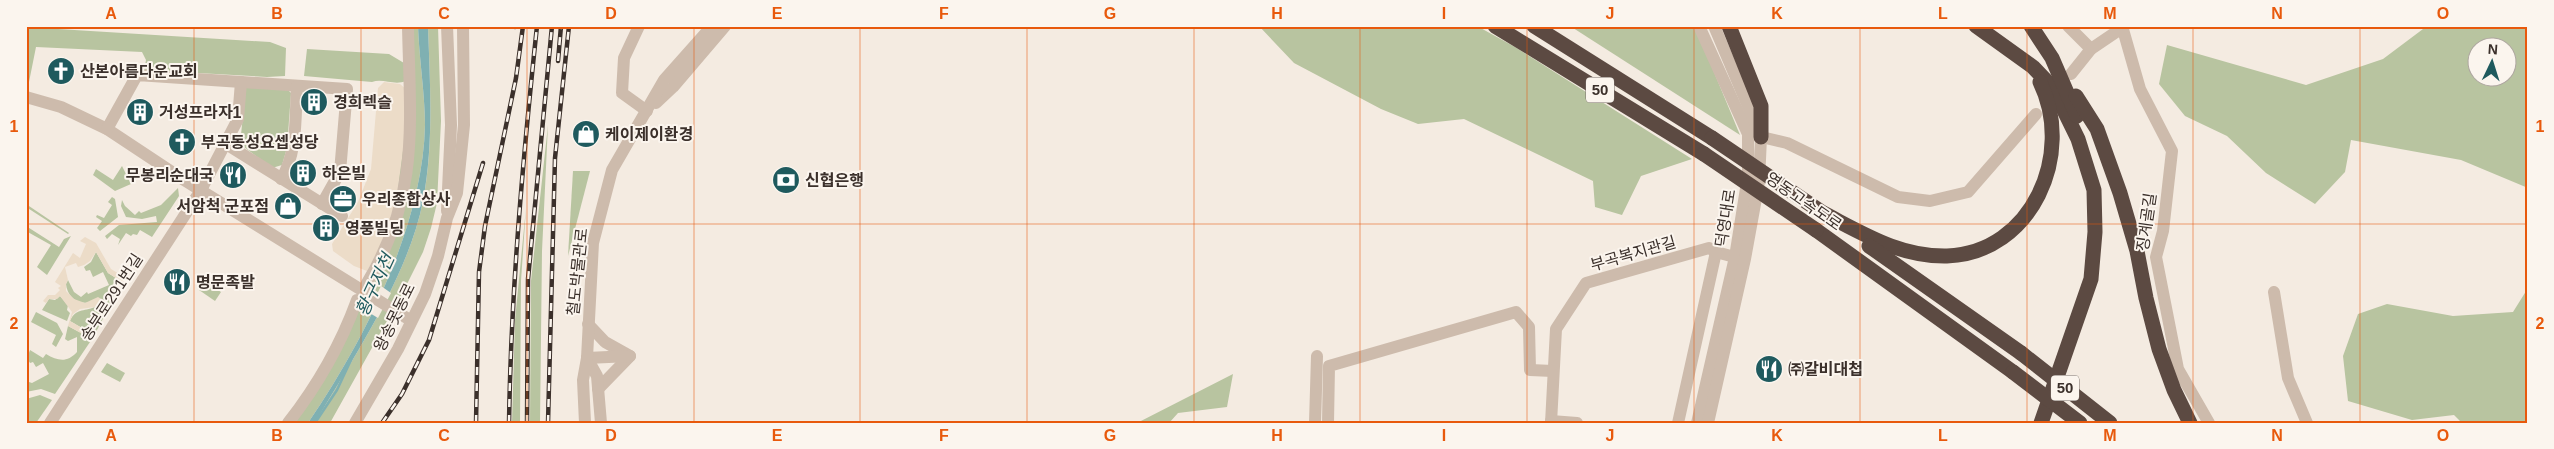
<svg xmlns="http://www.w3.org/2000/svg" width="2554" height="449" font-family="Arial,'Noto Sans KR',sans-serif">
	<style>
		.green { fill: #b8c4a0; fill-rule: evenodd }
		.plaza { fill: #ecdcc8 }
		.water { fill: #7fb0b2 }
		.pier { fill: #f4ebe1 }
		.lines { fill: none; stroke-linecap: round; stroke-linejoin: round }
		.stream { stroke: #7fb0b2; stroke-width: 2.5 }
		.minor { stroke: #cdbbac; stroke-width: 12 }
		.highway { stroke: #5c4a42; stroke-width: 15 }
		.rail-casing { stroke: #3b302b; stroke-width: 4.5 }
		.rail { stroke: #fbf5ee; stroke-width: 2.5; stroke-dasharray: 8; stroke-linecap: butt }
		.highway-bridge { stroke: #5c4a42; stroke-width: 15 }
		.grid { fill: none; stroke: #e8590c; stroke-width: 1; stroke-opacity: 0.55 }
		.labels { text-anchor: middle; stroke-width: 4; stroke-linejoin: round; paint-order: stroke }
		.shield { fill: #fbf5ee; stroke: #756b66; stroke-width: 1 }
		.shield-label { font-size: 15px; font-weight: bold; fill: #3b302b }
		.poi-label { font-size: 16px; font-weight: bold; fill: #3b302b; stroke: #fbf5ee; text-anchor: start }
		.street-label { font-size: 16px; fill: #3b302b; stroke: #fbf5ee }
		.water-label { font-size: 18px; font-style: italic; fill: #1f5a5e; stroke: #fbf5ee }
		.neatline { fill: none; stroke: #e8590c; stroke-width: 2 }
		.grid-label { font-size: 16px; text-anchor: middle; font-weight: bold; fill: #e8590c }
	</style>
	<rect width="100%" height="100%" fill="#f4ebe1"/>
	<g class="green">
		<path d="M408,26H418C419,58 425,94 425,125C423,226 364,341 308,423H288L301,407L396,224Z"/>
		<path d="M428,26H438L441,121L437,203L431,228L423,252L402,294L330,423H315C354,356 408,277 423,201C434,144 430,84 428,26Z"/>
		<path d="M1259,26H1477L1515,47L1692,159L1641,176L1622,215L1595,207L1593,181L1464,119L1418,124L1381,109L1294,63Z"/>
		<path d="M1570,26H1695L1740,135Z"/>
		<path d="M2427,26H2528V188L2461,160L2351,140L2345,172L2315,204L2266,173L2227,136L2185,116L2159,84L2167,45L2306,85L2383,59ZM2476,48H2506V78H2476Z"/>
		<path d="M26,27L270,42L286,48L285,76L267,77L144,70L146,60L142,52L36,47L28,87Z"/>
		<path d="M307,49L389,54L404,63L406,81C394,86 383,78 372,82L304,76Z"/>
		<path d="M246,87L287,89L291,93L287,148L282,165L272,168L240,144Z"/>
		<path d="M548,125L542,251L540,423H530L531,281Z"/>
		<path d="M122,166L131,184L115,191L93,175L96,169L113,180Z"/>
		<path d="M573,171H590L568,256Z"/>
		<path d="M178,188L179,196L152,237L140,230L137,235L133,234L131,236L126,233L118,245L120,239L112,234L107,239L105,236L119,225L157,222L156,216L142,219L126,217L121,206L122,200L125,206L135,215L139,211L141,213L161,205Z"/>
		<path d="M112,197L115,199L118,217L100,231L97,228L102,221L96,217L97,215L104,218L112,205L108,202Z"/>
		<path d="M26,204L69,233L68,234L26,207Z"/>
		<path d="M526,208L521,281L520,423H512L515,320Z"/>
		<path d="M26,226L59,247L64,239L71,236L47,275L37,267L51,245L26,231Z"/>
		<path d="M96,252L108,273L116,278L113,285L118,289C108,304 104,320 94,335L70,321C76,308 83,312 95,307V299C82,309 67,298 66,284L68,280L74,292L81,297L87,292L88,294L109,285L103,272L93,277L90,270L86,271L84,267L91,262Z"/>
		<path d="M204,281L221,292L215,301L199,290Z"/>
		<path d="M2528,288V423H2462L2454,415L2412,420L2348,401L2343,356L2358,314L2387,304L2453,316L2513,312Z"/>
		<path d="M60,296L68,305L67,310L70,313L67,321L42,310L49,299L55,300Z"/>
		<path d="M36,312L57,323L63,334L56,347L52,344L56,335L31,322Z"/>
		<path d="M68,326L92,339L55,394L41,389L26,392L29,382L32,383L49,374L43,363L36,367L33,362L30,363L27,358L30,350L43,358L46,354C58,361 67,363 77,352V337L68,341L65,339Z"/>
		<path d="M107,363L125,373L120,382L101,372Z"/>
		<path d="M1233,374L1227,407L1178,413L1169,423H1137Z"/>
		<path d="M40,395L52,400L36,423L26,420V399Z"/>
	</g>
	<g class="plaza">
		<path d="M384,82L400,84L407,90L406,129L396,202L378,251L367,271L354,266L333,251L332,244L358,202L371,169L378,88Z"/>
		<path d="M85,237L96,243L111,269L126,278L122,283L117,280L113,285L116,278L108,273L96,252L90,261L84,265L78,267L76,263L65,267L68,280L66,284V291L74,299L85,303L98,297L103,300L95,307L80,309L73,314L70,321L94,335L92,339L68,326L72,312L60,296L57,299H49L46,303L43,301L48,295H55L60,290L58,288L61,286L55,282L73,253L80,258L86,244L80,241Z"/>
	</g>
	<path class="water" d="M418,26H428C430,84 434,143 423,201C408,277 354,356 315,423H308C364,341 423,226 425,125C425,94 419,58 418,26Z"/>
	<path class="pier" d="M381,286L391,293L378,318L368,312Z"/>
	<g class="lines">
		<path class="stream" d="M315,423L337,390L351,360"/>
		<g class="minor">
			<path d="M639,26L624,58L622,93L647,111"/>
			<path d="M2068,26L2091,49"/>
			<path d="M2122,26L2140,89L2172,151L2163,231L2156,257L2178,369L2209,423"/>
			<path d="M2071,74L2091,49L2122,28"/>
			<path d="M26,97L61,107L107,129L184,180L410,320"/>
			<path d="M656,103L673,87L725,26"/>
			<path d="M107,129L137,75L347,89L340,172L322,204"/>
			<path d="M1753,135L1787,143L1898,197L1930,201L1968,192L2036,114"/>
			<path d="M226,144L342,216"/>
			<path d="M281,179C298,153 295,116 297,86"/>
			<path d="M447,211L451,125L447,26"/>
			<path d="M367,283C420,195 410,124 408,26"/>
			<path d="M2274,292L2288,378L2307,423"/>
			<path d="M588,324L605,342L630,356L598,389"/>
			<path d="M587,358L597,376L601,423"/>
			<path d="M587,358L630,356"/>
			<path d="M1551,421L1577,423"/>
			<path d="M50,423L201,190L238,119L241,82"/>
			<path d="M288,423C317,386 341,344 357,300"/>
			<path d="M355,423L398,349L425,294L438,256L447,218L457,193L464,125L463,26"/>
			<path d="M585,423L583,380L587,358L593,243L612,170L664,80L712,26"/>
			<path d="M1315,423L1317,356"/>
			<path d="M1328,423L1329,366L1516,312L1529,327L1530,370L1553,371"/>
			<path d="M1551,423L1556,329L1586,283L1709,248L1716,252L1742,259"/>
			<path d="M1678,423L1716,252"/>
			<path d="M1697,423L1735,257L1748,176V134L1699,26"/>
			<path d="M1708,423L1745,259L1759,182L1761,137L1714,26"/>
		</g>
		<g class="highway">
			<path d="M1495,26L1704,154"/>
			<path d="M1534,26L1712,138"/>
			<path d="M1729,26L1761,106V137"/>
			<path d="M1976,26L2033,67L2053,88L2078,139L2094,190L2095,232L2091,279L2041,423"/>
			<path d="M2031,26L2052,58L2077,116"/>
			<path d="M2076,96L2097,129L2120,193L2137,251L2146,298L2159,349L2174,390L2190,423"/>
			<path d="M1823,213C1864,234 1900,257 1947,256C2032,253 2075,154 2040,82"/>
			<path d="M1816,230L2013,372"/>
			<path d="M1869,246L2021,353"/>
		</g>
		<g class="rail-casing">
			<g id="rail">
				<path d="M515,27V26"/>
				<path d="M558,61L561,26"/>
				<path d="M382,423L402,394L429,340L483,163"/>
				<path d="M476,423L479,272L485,226L516,78L523,26"/>
				<path d="M509,423C511,290 523,158 537,26"/>
				<path d="M527,423L528,279L552,26"/>
				<path d="M548,423L555,158L569,26"/>
			</g>
		</g>
		<use href="#rail" class="rail"/>
		<g class="highway-bridge">
			<path d="M1712,138L1823,213"/>
			<path d="M1704,154L1816,230"/>
			<path d="M2021,353L2110,423"/>
			<path d="M2013,372L2080,423"/>
		</g>
	</g>
	<path class="grid" d="M194,26V423M361,26V423M527,26V423M694,26V423M860,26V423M1027,26V423M1194,26V423M1360,26V423M1527,26V423M1694,26V423M1860,26V423M2027,26V423M2193,26V423M2360,26V423M26,224H2528"/>
	<defs>
		<g id="church-disc" transform="scale(1.4375)"><circle r="9.5" fill="#1f5a5e" stroke="#fbf5ee"/><path d="M-1.2-6h2.4v3.5h3.3v2.4h-3.3V6h-2.4V-.1h-3.3v-2.4h3.3Z" fill="#fff"/></g>
		<g id="building-disc" transform="scale(1.4375)"><circle r="9.5" fill="#1f5a5e" stroke="#fbf5ee"/><path d="M-4-6H4V6H1V3H-1V6H-4ZM-2.5-4.3h1.7v1.8h-1.7ZM.8-4.3h1.7v1.8H.8ZM-2.5-1h1.7V.8h-1.7ZM.8-1h1.7V.8H.8Z" fill="#fff"/></g>
		<g id="shop-disc" transform="scale(1.4375)"><circle r="9.5" fill="#1f5a5e" stroke="#fbf5ee"/><path d="M-5-2.5h2.3a2.7 3.5 0 0 1 5.4 0H5L5.5 6h-11ZM-1.5-2.5h3a1.5 2.3 0 0 0-3 0Z" fill="#fff"/></g>
		<g id="restaurant-disc" transform="scale(1.4375)"><circle r="9.5" fill="#1f5a5e" stroke="#fbf5ee"/><path d="M-5-6h1v4h1v-4h1v4h1v-4h1v5L-1.5 .5V6h-2V.5L-5-1ZM5-6V6H3V1.5H1.5Q1.5-4 5-6Z" fill="#fff"/></g>
		<g id="bank-disc" transform="scale(1.4375)"><circle r="9.5" fill="#1f5a5e" stroke="#fbf5ee"/><path d="M-6-4H6V4H-6ZM0-2.3a2.3 2.3 0 1 0 0 4.6a2.3 2.3 0 1 0 0-4.6Z" fill="#fff"/></g>
		<g id="office-disc" transform="scale(1.4375)"><circle r="9.5" fill="#1f5a5e" stroke="#fbf5ee"/><path d="M-6-3h4V-5.5h4V-3h4V5H-6ZM-1-4.5V-3h2v-1.5ZM-6 0V1H6V0Z" fill="#fff"/></g>
	</defs>
	<g fill-rule="evenodd">
		<use href="#church-disc" x="61" y="71"/>
		<use href="#building-disc" x="314" y="102"/>
		<use href="#building-disc" x="140" y="112"/>
		<use href="#shop-disc" x="586" y="134"/>
		<use href="#church-disc" x="182" y="142"/>
		<use href="#building-disc" x="303" y="173"/>
		<use href="#restaurant-disc" x="233" y="175"/>
		<use href="#bank-disc" x="786" y="180"/>
		<use href="#office-disc" x="343" y="199"/>
		<use href="#shop-disc" x="288" y="206"/>
		<use href="#building-disc" x="326" y="228"/>
		<use href="#restaurant-disc" x="177" y="282"/>
		<use href="#restaurant-disc" x="1769" y="369"/>
	</g>
	<g class="labels">
		<g class="shield">
			<rect x="1586" y="77.5" width="28" height="25" rx="4"/>
			<rect x="2051" y="375.5" width="28" height="25" rx="4"/>
		</g>
		<g class="shield-label">
			<text x="1600" y="95">50</text>
			<text x="2065" y="393">50</text>
		</g>
		<g class="poi-label">
			<text x="80" y="77">산본아름다운교회</text>
			<text x="333" y="108">경희렉슬</text>
			<text x="159" y="118">거성프라자1</text>
			<text x="605" y="140">케이제이환경</text>
			<text x="201" y="148">부곡동성요셉성당</text>
			<text x="322" y="179">하은빌</text>
			<text x="214" y="181" text-anchor="end">무봉리순대국</text>
			<text x="805" y="186">신협은행</text>
			<text x="362" y="205">우리종합상사</text>
			<text x="269" y="212" text-anchor="end">서암척 군포점</text>
			<text x="345" y="234">영풍빌딩</text>
			<text x="196" y="288">명문족발</text>
			<text x="1788" y="375">㈜갈비대첩</text>
		</g>
		<g class="street-label">
			<text transform="translate(1804 201) rotate(35)" y="6">영동고속도로</text>
			<text transform="translate(1725 218) rotate(-81)" y="6">덕영대로</text>
			<text transform="translate(2146 222) rotate(-82)" y="6">징계골길</text>
			<text transform="translate(1633 253) rotate(-16)" y="6">부곡복지관길</text>
			<text transform="translate(577 272) rotate(-84)" y="6">철도박물관로</text>
			<text transform="translate(111 297) rotate(-57)" y="6">송부로291번길</text>
			<text transform="translate(394 317) rotate(-64)" y="6">왕송못동로</text>
		</g>
		<g class="water-label">
			<text transform="translate(375 285) rotate(-65)" y="6">황구지천</text>
		</g>
	</g>
	<rect width="2554" height="449" fill="none" stroke="#fbf5ee" stroke-width="55"/>
	<g transform="translate(2492 62) rotate(4)"><circle r="24" fill="#fbf5ee" stroke="#aea6a0"/>
	<path d="M0-4L9 19L0 12L-9 19Z" fill="#1f5a5e"/>
	<text y="-8" font-size="14" font-weight="bold" text-anchor="middle" fill="#3b302b">N</text>
	</g>
	<rect x="28" y="28" width="2498" height="394" class="neatline"/>
	<g class="grid-label">
		<text x="111" y="19">A</text>
		<text x="277" y="19">B</text>
		<text x="444" y="19">C</text>
		<text x="611" y="19">D</text>
		<text x="777" y="19">E</text>
		<text x="944" y="19">F</text>
		<text x="1110" y="19">G</text>
		<text x="1277" y="19">H</text>
		<text x="1444" y="19">I</text>
		<text x="1610" y="19">J</text>
		<text x="1777" y="19">K</text>
		<text x="1943" y="19">L</text>
		<text x="2110" y="19">M</text>
		<text x="2277" y="19">N</text>
		<text x="2443" y="19">O</text>
		<text x="14" y="132">1</text>
		<text x="2540" y="132">1</text>
		<text x="14" y="329">2</text>
		<text x="2540" y="329">2</text>
		<text x="111" y="441">A</text>
		<text x="277" y="441">B</text>
		<text x="444" y="441">C</text>
		<text x="611" y="441">D</text>
		<text x="777" y="441">E</text>
		<text x="944" y="441">F</text>
		<text x="1110" y="441">G</text>
		<text x="1277" y="441">H</text>
		<text x="1444" y="441">I</text>
		<text x="1610" y="441">J</text>
		<text x="1777" y="441">K</text>
		<text x="1943" y="441">L</text>
		<text x="2110" y="441">M</text>
		<text x="2277" y="441">N</text>
		<text x="2443" y="441">O</text>
	</g>
</svg>
